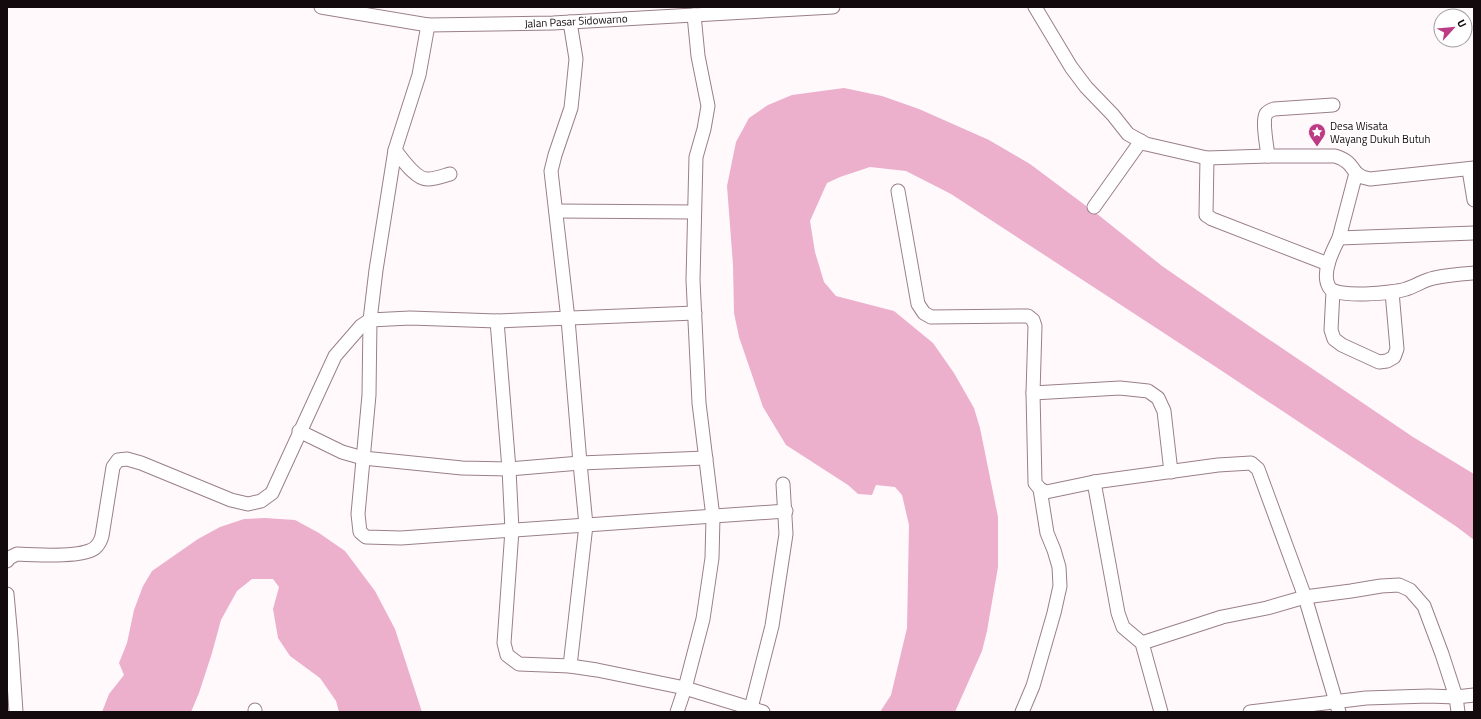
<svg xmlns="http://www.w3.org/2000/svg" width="1481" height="719" font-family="'Titillium Web',sans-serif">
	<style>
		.water { fill: #ecb0cc }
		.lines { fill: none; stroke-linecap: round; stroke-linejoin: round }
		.street-casing { stroke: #9a7f8b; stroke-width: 15 }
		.street { stroke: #fff; stroke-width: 13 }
		.labels { text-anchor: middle; stroke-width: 3; stroke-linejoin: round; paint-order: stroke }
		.street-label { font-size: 11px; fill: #130a0e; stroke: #fff }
		.poi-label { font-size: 11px; fill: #130a0e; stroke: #fff; text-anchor: start }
	</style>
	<rect width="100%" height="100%" fill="#fff9fc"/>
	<g class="water">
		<path d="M844,88L882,96L919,109L989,140L1030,164L1101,217L1162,266L1233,315L1413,437L1474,474V540L1457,527L1219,369L951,194L906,171L870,167L840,177L827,183L810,221L815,252L824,282L836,296L894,311L933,343L954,373L974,408L980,428L998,517V567L987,631L982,651L955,712H880L891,695L907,628L909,525L902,495L895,487L876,485L872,495L858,494L848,485L786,445L763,407L739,337L734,313L733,265L727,186L736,142L749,118L768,105L792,95Z"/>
		<path d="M265,518L295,520L319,533L345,551L375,591L395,629L422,712H339L336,701L320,678L290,656L278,638L273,609L279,587L273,579H252L237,591L221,620L212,653L199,693L191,712H102L109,694L124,675L119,663L127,643L134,610L143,586L152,571L198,539L220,527L244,519Z"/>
	</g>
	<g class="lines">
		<g class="street-casing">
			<g id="street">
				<path d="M321,7L428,25L553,23L833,7"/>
				<path d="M1035,7L1071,67L1086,87L1113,115L1128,134L1146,144L1207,158L1268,156H1335C1346,159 1350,164 1356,173L1339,238L1474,233"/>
				<path d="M428,25L419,75L395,150L376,270L370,320L369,395L358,514L360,532L366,537L401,538L786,511"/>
				<path d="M395,150C402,159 416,180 428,179C435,179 443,176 450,174"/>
				<path d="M1268,156C1267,147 1262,121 1266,114C1268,111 1271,110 1274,109L1333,105"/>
				<path d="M1207,158L1206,215L1212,219L1328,264"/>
				<path d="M1469,170L1474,200"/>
				<path d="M1356,173L1362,177L1370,179L1474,168"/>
				<path d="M898,191L918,304L924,313L931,317L1028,316L1033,320L1035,326L1033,393L1035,483L1040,489L1046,492L1094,482L1218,465L1251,463L1258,469L1305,597L1339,712"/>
				<path d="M1094,207L1141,141"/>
				<path d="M556,211L694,212"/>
				<path d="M1339,238C1333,250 1321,273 1329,287C1335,299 1394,293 1406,289C1416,286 1424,280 1434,278C1447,275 1461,274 1474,273"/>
				<path d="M1333,291L1331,330L1334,339L1342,345L1379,362L1387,361L1394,357L1397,349L1392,292"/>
				<path d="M497,321L509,469L512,530L504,643L507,655L519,664L570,666L597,670L685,688L763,712"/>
				<path d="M1033,393L1120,388L1148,391L1158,398L1164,411L1171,472"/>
				<path d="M299,431L342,452L363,458L462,468L509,469L580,463L706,458"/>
				<path d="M1094,482L1118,613L1123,627L1142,643L1161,712"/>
				<path d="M7,561L9,558L17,554C34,555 73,557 89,551C96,549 100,543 102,536L113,467L118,460L127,459L141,463L231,500L248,504L261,501L272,493L335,356L361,326L370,320L410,318L497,321L695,313"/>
				<path d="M7,594L11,638L16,712"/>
				<path d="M1142,643L1222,617L1267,608L1305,597L1351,591L1381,586L1399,585L1410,590L1424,606L1442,654L1456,697L1458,712"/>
				<path d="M570,666L586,525L580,463L568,319L551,171L555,155L571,108L573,89L576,59L570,22"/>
				<path d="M255,710V712"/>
				<path d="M677,712L685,688L703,619L712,558L713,517L699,403L693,280L696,157L704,129L708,106L698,56L694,15"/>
				<path d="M750,712L772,626L786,534L783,484"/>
				<path d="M1022,712L1033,686L1054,613L1060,586L1059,567L1054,550L1047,533L1040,489"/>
				<path d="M1250,712L1366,698L1429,696L1456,697L1474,695"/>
			</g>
		</g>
		<use href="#street" class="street"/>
	</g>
	<defs>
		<g id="sight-pin" transform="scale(0.9)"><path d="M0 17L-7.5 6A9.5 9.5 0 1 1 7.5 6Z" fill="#bc3b84" stroke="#fff"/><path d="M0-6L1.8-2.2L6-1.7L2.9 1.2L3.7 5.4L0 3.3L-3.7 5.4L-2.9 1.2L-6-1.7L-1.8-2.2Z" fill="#fff"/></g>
	</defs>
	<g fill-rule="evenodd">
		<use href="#sight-pin" x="1317" y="132"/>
	</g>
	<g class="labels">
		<g class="street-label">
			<text transform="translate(576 21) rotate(-3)" y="4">Jalan Pasar Sidowarno</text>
		</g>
		<g class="poi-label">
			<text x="1330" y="130">Desa Wisata<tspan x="1330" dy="13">Wayang Dukuh Butuh</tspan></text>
		</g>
	</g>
	<rect width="1481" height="719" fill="none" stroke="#130a0e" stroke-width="16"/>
	<g transform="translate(1453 28) rotate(63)"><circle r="19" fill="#ffffff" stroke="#a19d9f"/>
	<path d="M0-3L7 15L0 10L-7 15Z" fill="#bc3b84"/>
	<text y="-6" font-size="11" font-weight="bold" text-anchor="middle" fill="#130a0e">U</text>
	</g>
</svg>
